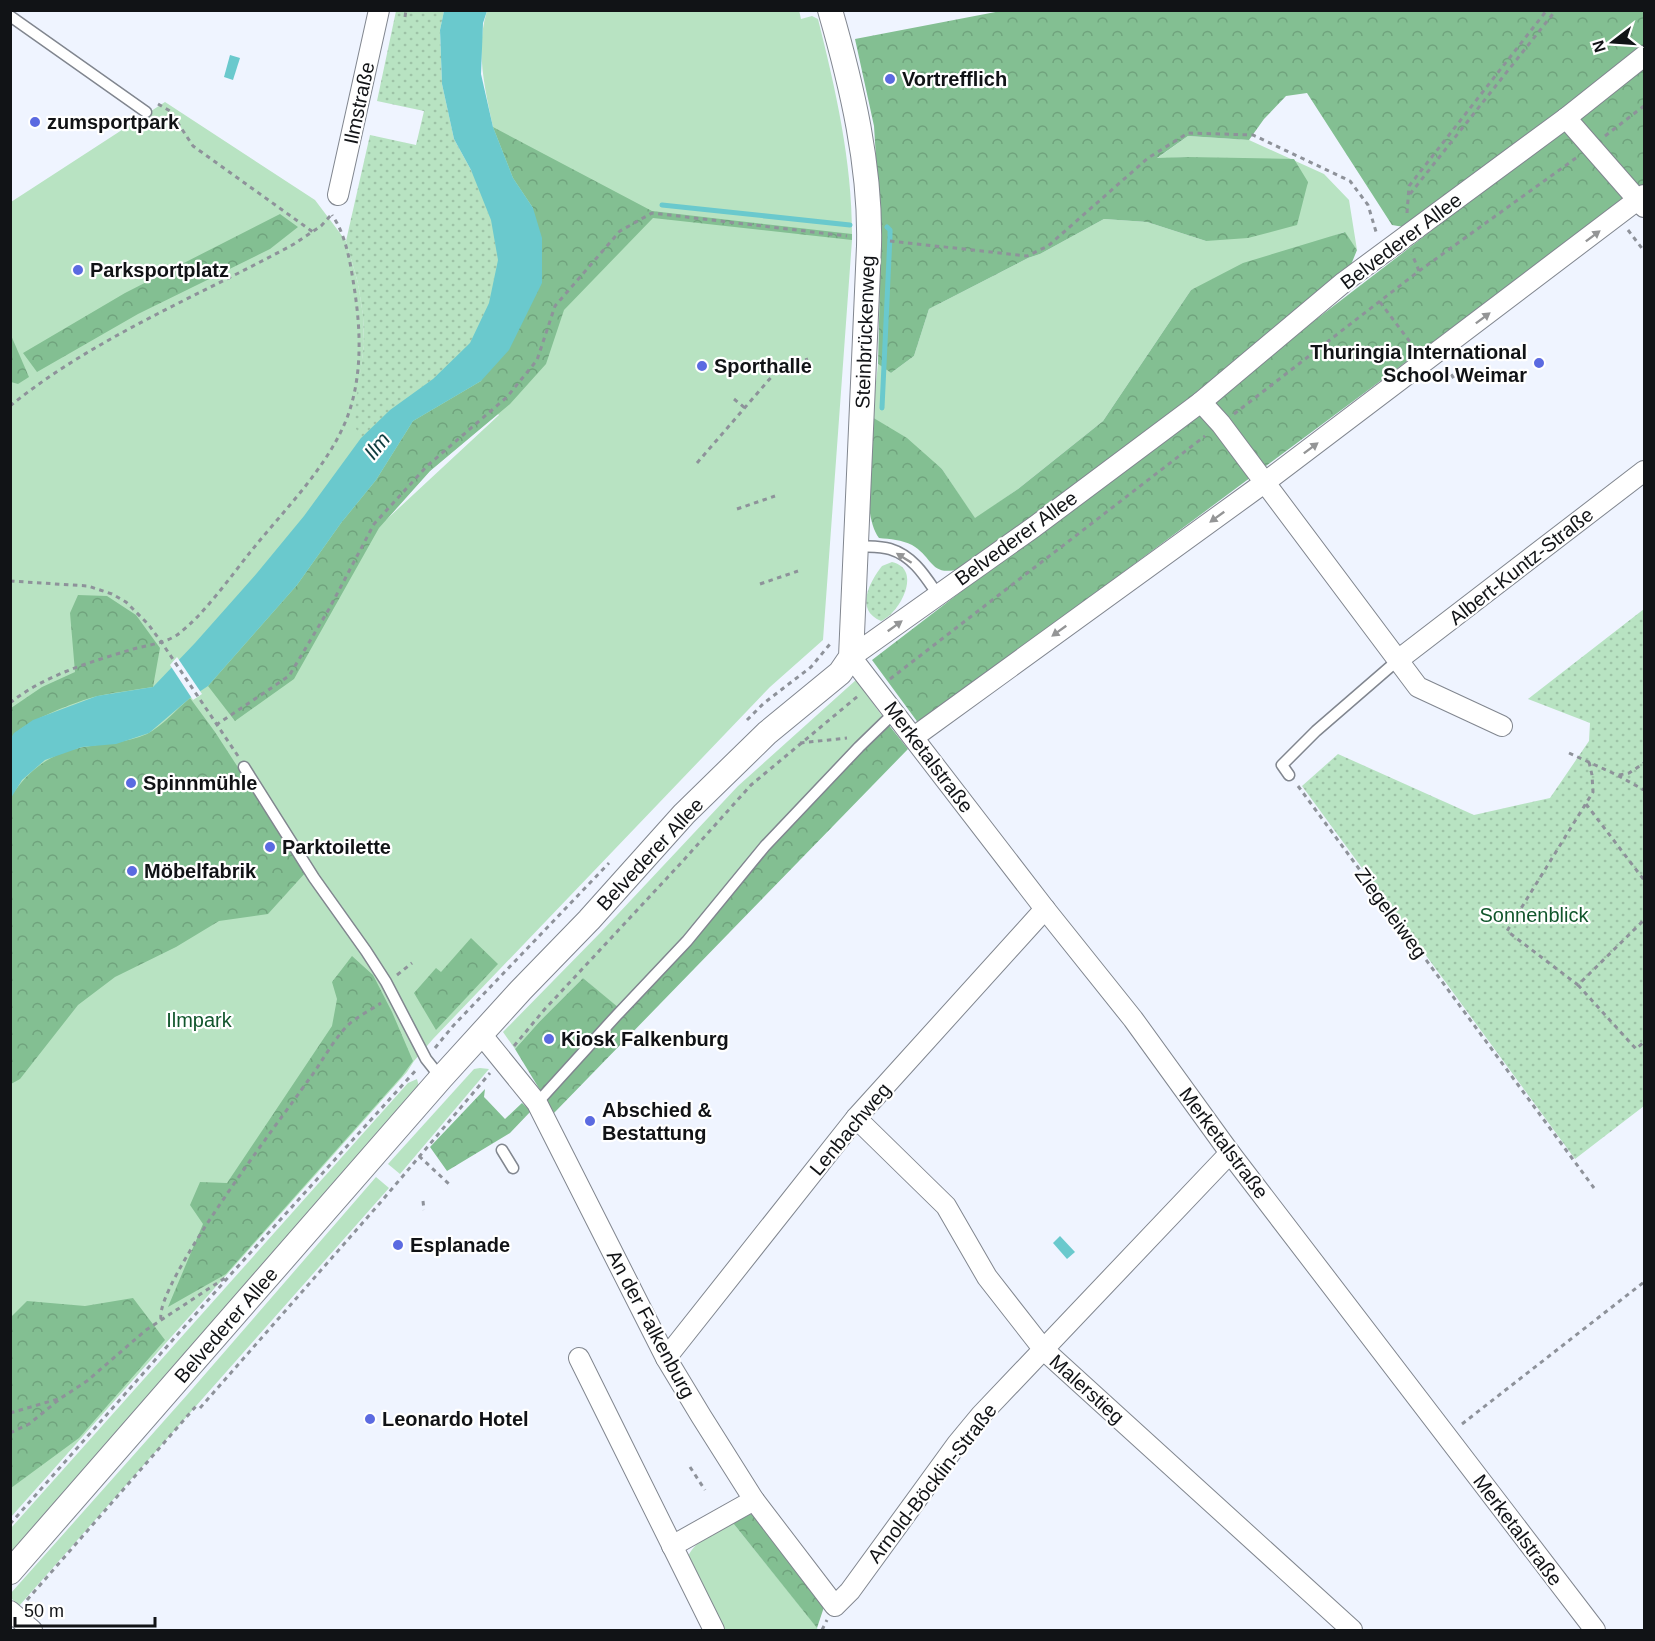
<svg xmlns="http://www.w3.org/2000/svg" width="1655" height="1641" font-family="Helvetica,sans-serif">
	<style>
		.green { fill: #b8e3c2; fill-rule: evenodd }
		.forest { fill: url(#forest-crowns) }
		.garden { fill: url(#garden-dots) }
		.water { fill: #6ac9cd }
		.pier { fill: #eff4ff }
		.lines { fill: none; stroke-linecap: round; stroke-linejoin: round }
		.stream { stroke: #6ac9cd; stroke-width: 5 }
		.service-casing { stroke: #81868f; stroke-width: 13 }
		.minor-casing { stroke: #81868f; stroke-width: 22 }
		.tertiary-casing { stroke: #81868f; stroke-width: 26 }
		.path { stroke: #8e929a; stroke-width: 3; stroke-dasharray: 4.5 4.5; stroke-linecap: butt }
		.service { stroke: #fff; stroke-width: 10 }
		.minor { stroke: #fff; stroke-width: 20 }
		.tertiary { stroke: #fff; stroke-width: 24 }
		.oneway { fill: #949596 }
		.poi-dot { fill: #5b6ae1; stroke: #fff; stroke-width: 2 }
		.labels { text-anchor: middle; stroke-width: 4.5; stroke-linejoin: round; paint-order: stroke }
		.poi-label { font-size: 20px; font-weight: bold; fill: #111316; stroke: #fff; text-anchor: start }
		.street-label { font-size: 20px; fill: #111316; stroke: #fff }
		.park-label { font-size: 20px; fill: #11562c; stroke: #fff }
		.water-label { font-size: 21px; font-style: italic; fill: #0d3b3d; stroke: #fff }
	</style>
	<defs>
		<pattern id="forest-crowns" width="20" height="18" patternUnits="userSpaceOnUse" patternTransform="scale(1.5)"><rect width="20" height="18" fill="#83bf92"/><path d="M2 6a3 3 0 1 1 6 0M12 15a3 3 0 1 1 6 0" fill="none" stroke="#70a37d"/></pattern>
		<pattern id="garden-dots" width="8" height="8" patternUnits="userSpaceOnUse" patternTransform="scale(1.5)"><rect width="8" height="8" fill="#b8e3c2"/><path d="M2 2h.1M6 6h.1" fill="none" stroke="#9dc2a6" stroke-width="1.8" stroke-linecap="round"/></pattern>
	</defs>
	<rect width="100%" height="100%" fill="#eff4ff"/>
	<g class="green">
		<path d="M799,10L801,19L812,16L818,19C836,91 853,165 852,240L823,640L770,687L433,1039L414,1061L407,1072L11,1517V202L165,102L315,200L346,241L358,283L363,315L364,345L354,423L493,127C485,89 475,49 487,11ZM498,414L499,415L386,520L430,471Z"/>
		<path d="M1188,136L1249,140L1324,174L1349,200L1357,250L1344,232L1191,290L1103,421L1018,489L975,519L942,469L872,417L878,364L891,373L914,356L929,309L1028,258L1040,254L1104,219L1147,222L1206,241L1187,157L1156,159Z"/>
		<path d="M856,680L888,724L619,1009L583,978L540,1021L515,1049L503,1032L602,931L738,786Z"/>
		<path d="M480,1068L489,1069L400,1174L388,1164L474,1069Z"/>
		<path d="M417,1079L419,1087L122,1429L11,1552V1528L408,1083Z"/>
		<path d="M376,1177L389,1188L19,1606L11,1598V1593L187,1395Z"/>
		<path d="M733,1523L816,1626L818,1630H721L688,1557C695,1539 718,1532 733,1523Z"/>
	</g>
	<g class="forest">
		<path d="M1006,10L1644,11V48L1410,228L1392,225L1307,93L1286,96L1264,119L1249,140L1188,136L1157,158L1187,157L1294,159L1308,182L1297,225L1248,238L1206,241L1147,222L1104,219L1040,254L1028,258L929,309L914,356L891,373L878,364L881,240L874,126L855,39Z"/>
		<path d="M1644,65V185L919,724L872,660L1400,255Z"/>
		<path d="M493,127L652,211L852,234V240L653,218L564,310L546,364L510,404L430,471L379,528L294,679L235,721L208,686L297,585L341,523L376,480L413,421L481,381L533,208L513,178Z"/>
		<path d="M280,214L298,227L270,249L138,314L37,372L23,353L125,293Z"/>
		<path d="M1345,232L1357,250L1344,282L1201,402L959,569C930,577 933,557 912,545C902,540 890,539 879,538C861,514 870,448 872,417L907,438L942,469L975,518L1018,489L1103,421L1191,290L1243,263Z"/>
		<path d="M10,333L29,377L18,384L11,382Z"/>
		<path d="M78,595L107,596L136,615L160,648L153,687C135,690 116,692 98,696C77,701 22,722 11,738V708L42,687L75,672L70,613Z"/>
		<path d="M190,698L215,732L306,872L268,914L219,921L176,947L115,977L78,1005L20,1079L11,1084L10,798C28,770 50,753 84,747C106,743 126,743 147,734C161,727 178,708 190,698Z"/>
		<path d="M888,724L908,749L554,1113L515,1049L540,1021L583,978L619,1008Z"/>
		<path d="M471,938L498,964L436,1030L414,993L436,968L441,972Z"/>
		<path d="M352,956L373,975L392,1012L413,1061L402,1076L226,1274L168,1307L203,1224L190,1205L200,1182L227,1183L332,1026L337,999L332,982Z"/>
		<path d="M485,1089L484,1097L487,1100L505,1119L522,1103L531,1111L510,1133L447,1171L430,1147Z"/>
		<path d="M133,1298L165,1340L79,1438L11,1488V1317L27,1301L85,1306Z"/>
		<path d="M750,1514L755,1515L824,1607L817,1628L733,1523Z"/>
	</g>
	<g class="garden">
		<path d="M396,11H444L440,30L442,84L454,139L471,170L491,220L498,260L489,303L470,343L433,379L390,410L361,438L353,423L364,345L363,316L358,283L346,241L370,135L416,145L424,111L377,101Z"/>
		<path d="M892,562C923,569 900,613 881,621C854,610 870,581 882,566Z"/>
		<path d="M1644,609V1106L1575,1159L1302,786L1338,754L1474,815L1550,798L1589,741L1590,723L1528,699Z"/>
	</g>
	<g class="water">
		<path d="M444,11H487L483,23L481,74L493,127L513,178L533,208L542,238V283L509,350L481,381L413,421L376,480L341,523L297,585L208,686L190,698L149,733L116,744L82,747L45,760L22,780L11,798V738L14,733L33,720L97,696L153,687L195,643L257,573L304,516L361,438L390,410L433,379L470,343L489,303L498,260L491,220L471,170L454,139L442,84L440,30Z"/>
		<path d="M230,55L240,58L233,80L224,77Z"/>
		<path d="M1060,1236L1075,1252L1067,1259L1053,1243Z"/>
	</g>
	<path class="pier" d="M177,657L202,694L193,700L170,665Z"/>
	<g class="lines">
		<g class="stream">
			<path d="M662,205L850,225"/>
			<path d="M882,408L890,236V230L887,227"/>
		</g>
		<g class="service-casing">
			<g id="service">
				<path d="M10,16L146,112"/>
				<path d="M856,546C867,547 880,546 890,549C913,556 925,576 938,595"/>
				<path d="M244,767L314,878L366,951L386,982L426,1059L441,1078"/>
				<path d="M1289,775L1282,765L1316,731L1398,660"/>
				<path d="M537,1103L617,1015L687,941L765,846L859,747L895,712"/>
				<path d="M502,1150L513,1168"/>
			</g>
		</g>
		<g class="minor-casing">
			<g id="minor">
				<path d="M1566,118L1644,207"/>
				<path d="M338,195L379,10"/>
				<path d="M1201,402L1221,424L1418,687L1502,726"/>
				<path d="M1398,660L1644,471"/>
				<path d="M914,737L1264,483L1644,195"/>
				<path d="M481,1034L537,1103L666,1358L701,1416L754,1500L835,1606L850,1591L957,1444L981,1415L1230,1153"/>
				<path d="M856,1118L946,1206L987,1277L1044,1350L1352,1630"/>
				<path d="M579,1358L714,1630"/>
				<path d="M666,1358L856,1118L1045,909"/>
				<path d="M672,1546L754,1500"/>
				<path d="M10,1611L32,1630"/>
				<path d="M1595,1630L1230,1153L1133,1019L1045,909L851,657L1034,527L1201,402L1344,282L1566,118L1644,56"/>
			</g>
		</g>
		<g class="tertiary-casing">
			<path id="tertiary" d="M10,1572L441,1078L521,990L589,920L684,814L767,733L840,673L851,657L869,246C871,167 852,86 830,10"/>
		</g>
		<g class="path">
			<path d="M405,17L406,10"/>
			<path d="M158,104L170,111L193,146L313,232"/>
			<path d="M1605,136L1644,106"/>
			<path d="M1410,194L1556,10"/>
			<path d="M1407,213L1409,186L1547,10"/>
			<path d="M1628,230L1644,251"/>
			<path d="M890,241L1027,256L1048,246L1148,158L1188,133L1253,135L1350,181L1368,205L1377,235"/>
			<path d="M1419,271L1576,158"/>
			<path d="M1380,302L1413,346"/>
			<path d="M1446,367L1455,380"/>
			<path d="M734,399L745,408"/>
			<path d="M10,406C95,337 199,296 294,244L321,226L332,214"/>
			<path d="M1234,414L1419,271L1412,254"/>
			<path d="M697,463L780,367L808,359"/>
			<path d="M737,509L775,496"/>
			<path d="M10,581L88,586L112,594L126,602L148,624L162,643L238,756"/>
			<path d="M760,584L798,571"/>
			<path d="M890,679L1205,436"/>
			<path d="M10,703C43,676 90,662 130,650C146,645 163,644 177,635C205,614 230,577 252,550C285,509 327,468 347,418C362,378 361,334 355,293C351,267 347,236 332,215"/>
			<path d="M747,720L764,703L811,667L830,644"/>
			<path d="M216,725L289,676L329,609L374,524L427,466L507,397L537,360L555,306L620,231L652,213L847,236"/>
			<path d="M800,743L847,738"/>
			<path d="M1569,753L1617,775L1644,790"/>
			<path d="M1589,762L1592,775L1593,792L1507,931L1578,985L1644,920"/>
			<path d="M1619,775L1629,773L1644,763"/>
			<path d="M1298,786L1594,1188"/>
			<path d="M1586,804L1644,880"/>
			<path d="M397,975L412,963"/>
			<path d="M1578,985L1636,1049L1644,1042"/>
			<path d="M514,1046L544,1010L681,863L751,785L858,696"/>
			<path d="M435,1048L453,1026L609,863"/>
			<path d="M419,1156L449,1184"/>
			<path d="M423,1201L424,1210"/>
			<path d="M161,1319C155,1284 281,1119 307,1082C321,1064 331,1043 347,1026C356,1017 371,1010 381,1003"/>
			<path d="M200,1408L380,1203L490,1073"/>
			<path d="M10,1413L58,1399"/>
			<path d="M1462,1424L1644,1282"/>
			<path d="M10,1433L29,1424L61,1398L87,1381L146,1330L228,1276"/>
			<path d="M690,1467L705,1490"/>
			<path d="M10,1524L232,1273L417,1069"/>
			<path d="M27,1600L197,1405"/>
			<path d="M822,1630L827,1620"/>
		</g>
		<use href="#service" class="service"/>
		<use href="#minor" class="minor"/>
		<use href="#tertiary" class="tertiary"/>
	</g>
	<defs><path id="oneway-solid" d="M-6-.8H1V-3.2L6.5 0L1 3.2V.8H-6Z" transform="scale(1.5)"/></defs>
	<g class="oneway">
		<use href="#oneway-solid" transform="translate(1593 236) rotate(-37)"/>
		<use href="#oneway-solid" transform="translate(1483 318) rotate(-37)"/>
		<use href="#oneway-solid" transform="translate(1311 448) rotate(-37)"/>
		<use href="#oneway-solid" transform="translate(1217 517) rotate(144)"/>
		<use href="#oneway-solid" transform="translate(904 558) rotate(-148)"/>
		<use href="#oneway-solid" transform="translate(895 626) rotate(-36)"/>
		<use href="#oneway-solid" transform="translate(1059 631) rotate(144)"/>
	</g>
	<g class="poi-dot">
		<circle cx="890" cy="79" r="6"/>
		<circle cx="35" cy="122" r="6"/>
		<circle cx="78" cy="270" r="6"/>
		<circle cx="1539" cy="363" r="6"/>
		<circle cx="702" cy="366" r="6"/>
		<circle cx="131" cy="783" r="6"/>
		<circle cx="270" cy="847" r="6"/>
		<circle cx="132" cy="871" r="6"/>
		<circle cx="549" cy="1039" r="6"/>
		<circle cx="590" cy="1121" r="6"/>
		<circle cx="398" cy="1245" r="6"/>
		<circle cx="370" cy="1419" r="6"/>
	</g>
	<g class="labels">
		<g class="poi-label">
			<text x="902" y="86">Vortrefflich</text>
			<text x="47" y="129">zumsportpark</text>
			<text x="90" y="277">Parksportplatz</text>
			<text x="1527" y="359" text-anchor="end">Thuringia International<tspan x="1527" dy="23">School Weimar</tspan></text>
			<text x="714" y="373">Sporthalle</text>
			<text x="143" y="790">Spinnmühle</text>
			<text x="282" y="854">Parktoilette</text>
			<text x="144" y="878">Möbelfabrik</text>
			<text x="561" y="1046">Kiosk Falkenburg</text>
			<text x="602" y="1117">Abschied &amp;<tspan x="602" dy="23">Bestattung</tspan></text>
			<text x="410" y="1252">Esplanade</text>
			<text x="382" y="1426">Leonardo Hotel</text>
		</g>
		<g class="street-label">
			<text transform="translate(359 103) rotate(-78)" y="7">Ilmstraße</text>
			<text transform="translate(1401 241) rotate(-37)" y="7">Belvederer Allee</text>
			<text transform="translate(865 332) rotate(-88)" y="7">Steinbrückenweg</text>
			<text transform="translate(1016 538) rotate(-36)" y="7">Belvederer Allee</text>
			<text transform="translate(1521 566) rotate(-38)" y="7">Albert-Kuntz-Straße</text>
			<text transform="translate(929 757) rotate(53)" y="7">Merketalstraße</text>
			<text transform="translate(650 854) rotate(-47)" y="7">Belvederer Allee</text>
			<text transform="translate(1391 913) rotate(54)" y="7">Ziegeleiweg</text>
			<text transform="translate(850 1129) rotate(-50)" y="7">Lenbachweg</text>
			<text transform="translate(1224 1143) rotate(53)" y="7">Merketalstraße</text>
			<text transform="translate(651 1324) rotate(62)" y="7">An der Falkenburg</text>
			<text transform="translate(226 1325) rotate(-49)" y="7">Belvederer Allee</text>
			<text transform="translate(1087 1389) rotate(42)" y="7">Malerstieg</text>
			<text transform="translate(932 1483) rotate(-52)" y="7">Arnold-Böcklin-Straße</text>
			<text transform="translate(1518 1530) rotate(53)" y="7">Merketalstraße</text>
		</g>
		<g class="park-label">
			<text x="1534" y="922">Sonnenblick</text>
			<text x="199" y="1027">Ilmpark</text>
		</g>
		<g class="water-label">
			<text transform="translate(377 446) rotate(-51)" y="7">Ilm</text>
		</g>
	</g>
	<rect width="1655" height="1641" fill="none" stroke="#111316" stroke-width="24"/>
	<g transform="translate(1613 42) rotate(253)" stroke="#ffffff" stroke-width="4.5" paint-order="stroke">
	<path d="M0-4.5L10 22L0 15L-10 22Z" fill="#111316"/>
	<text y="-9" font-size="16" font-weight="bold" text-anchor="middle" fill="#111316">N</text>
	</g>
	<path d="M15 1617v9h140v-9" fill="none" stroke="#111316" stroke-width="3"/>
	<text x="24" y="1617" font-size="18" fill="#111316" stroke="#ffffff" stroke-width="4.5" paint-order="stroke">50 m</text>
</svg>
